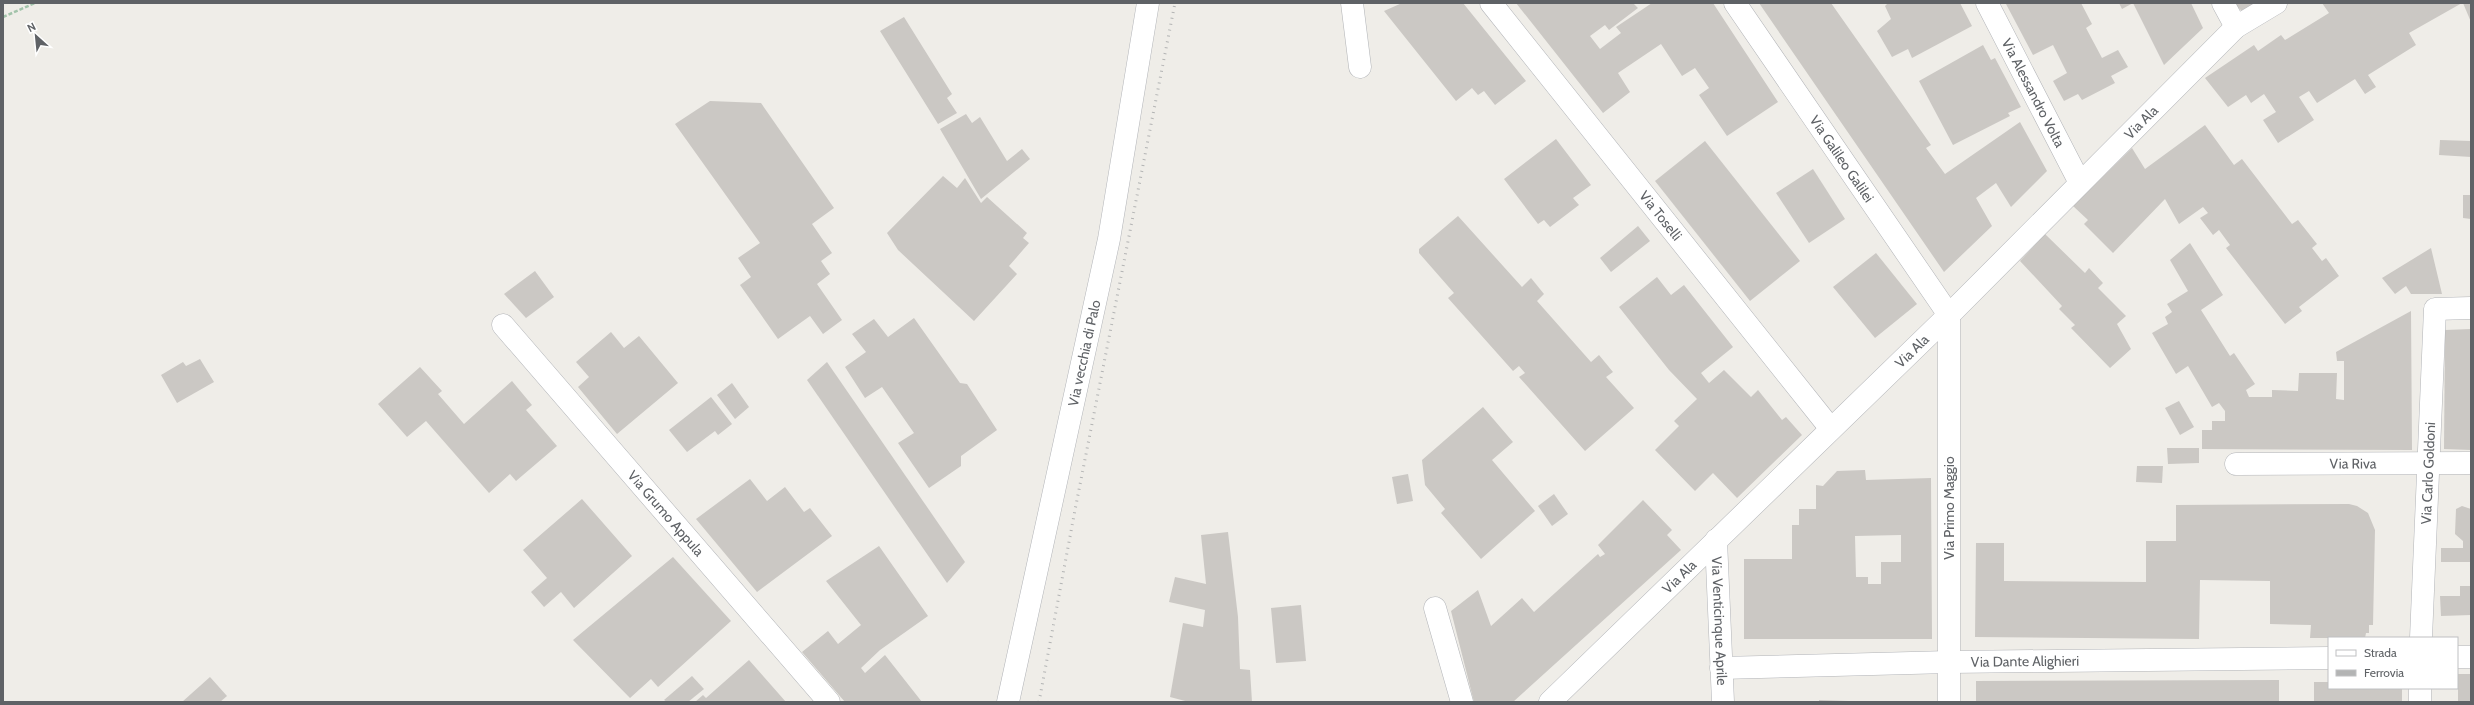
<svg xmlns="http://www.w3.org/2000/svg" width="2474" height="705" font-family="Cabin,sans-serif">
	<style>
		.building { fill: #cbc8c4; fill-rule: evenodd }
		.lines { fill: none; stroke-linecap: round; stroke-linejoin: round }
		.minor-casing { stroke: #b2b4b8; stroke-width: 23 }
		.path { stroke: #a2c3aa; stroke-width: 2.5; stroke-dasharray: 4 2; stroke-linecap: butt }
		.minor { stroke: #fff; stroke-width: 22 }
		.rail { stroke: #b3b4b4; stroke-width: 3; stroke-dasharray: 1 5; stroke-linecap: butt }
		.labels { text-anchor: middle; stroke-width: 4; stroke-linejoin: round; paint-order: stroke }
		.street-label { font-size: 14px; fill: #5f6266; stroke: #fff }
	</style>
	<rect width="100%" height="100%" fill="#efede8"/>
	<g class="building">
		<path d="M1402,3H1463L1526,81L1495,105L1484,91L1478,95L1472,88L1456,101L1384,11Z"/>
		<path d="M1516,3H1633L1638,8L1609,30L1605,25L1590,36L1600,49L1621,33L1616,27L1652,3H1713L1778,102L1727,136L1699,95L1709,88L1695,68L1682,76L1661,44L1618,73L1630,92L1603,113Z"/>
		<path d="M1759,3H1831L1931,145L1926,148L1945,174L2020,122L2047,171L2011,207L1996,183L1976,198L1992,226L1944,272Z"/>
		<path d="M1888,3H1960L1972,26L1912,58L1908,49L1892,57L1877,31L1891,19L1885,6Z"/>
		<path d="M2081,3L2092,24L2086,28L2102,58L2118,50L2128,67L2111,76L2115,83L2082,100L2078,94L2064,101L2053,81L2067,73L2053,45L2033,55L2006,4Z"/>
		<path d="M2119,3H2191L2203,28L2164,65L2133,3L2122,9Z"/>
		<path d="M2233,3H2255L2243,12Z"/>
		<path d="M2322,3H2462L2409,33L2416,45L2368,75L2376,87L2365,94L2355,79L2317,103L2309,91L2299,97L2314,120L2278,143L2263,120L2276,112L2264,94L2251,103L2246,95L2228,107L2205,78L2254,45L2258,51L2281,35L2285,40L2329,13Z"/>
		<path d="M2463,3H2471V22Z"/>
		<path d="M904,17L952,94L947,98L957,113L938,124L880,31Z"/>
		<path d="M1983,45L1991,60L1995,58L2021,107L2008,113L2010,116L1953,145L1919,81Z"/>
		<path d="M710,101L761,103L834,208L812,224L832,253L821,261L830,274L817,284L842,320L823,334L810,316L778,339L740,285L751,277L738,258L760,243L675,124Z"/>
		<path d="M966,114L972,123L980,117L1007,161L1022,149L1030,159L981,199L940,129Z"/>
		<path d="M2205,125L2234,165L2242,159L2292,224L2298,220L2317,244L2312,248L2322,261L2326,258L2339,276L2299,307L2302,311L2285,324L2226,248L2230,245L2219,230L2213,235L2200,218L2208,213L2203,207L2179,224L2165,199L2113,253L2084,224L2088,220L2073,206L2132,148L2145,169Z"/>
		<path d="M1556,139L1591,185L1573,198L1579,205L1550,227L1544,220L1538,224L1504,179Z"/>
		<path d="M2440,140L2471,141V157L2439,155Z"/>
		<path d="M1705,141L1800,261L1750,301L1655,181Z"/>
		<path d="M1813,169L1845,219L1809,243L1776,193Z"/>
		<path d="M943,176L957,188L965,178L981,203L987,197L1027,233L1023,238L1029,243L1009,266L1017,274L974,321L898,250L887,233Z"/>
		<path d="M2463,195H2471V219L2463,218Z"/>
		<path d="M1458,216L1522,287L1531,278L1544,294L1537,301L1591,362L1599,355L1613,372L1606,377L1634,408L1585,451L1519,377L1525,373L1519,366L1513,371L1448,298L1454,293L1419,253V249Z"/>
		<path d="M1638,226L1650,241L1611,272L1600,258Z"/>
		<path d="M2045,234L2085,273L2089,268L2103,283L2098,288L2126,316L2117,324L2131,349L2110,368L2071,328L2075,325L2059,309L2062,306L2020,261Z"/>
		<path d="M2190,243L2223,295L2201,310L2230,356L2234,353L2255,384L2246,390L2249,397H2272V390L2298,391L2299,373H2337L2336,399L2344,400V361H2337L2336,352L2411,311L2412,450L2202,449V430H2212V421H2225V411L2219,403L2212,407L2188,366L2176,374L2152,333L2168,324L2165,317L2172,312L2167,304L2188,291L2170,260Z"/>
		<path d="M2431,248L2442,294H2411L2406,286L2395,294L2382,278Z"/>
		<path d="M1876,253L1917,304L1875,338L1833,287Z"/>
		<path d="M535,271L554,297L526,318L504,294Z"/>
		<path d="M1657,277L1671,295L1684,285L1733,347L1701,373L1709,383L1724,370L1751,397L1758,390L1782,420L1786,417L1802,435L1737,498L1713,473L1695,491L1655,450L1679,426L1674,421L1697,399L1669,370L1619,307Z"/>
		<path d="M914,318L960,383L967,384L997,430L961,456V466L929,488L898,443L914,433L882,387L865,398L845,367L866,352L852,334L874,319L888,337Z"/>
		<path d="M2471,329V450L2444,449L2445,330Z"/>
		<path d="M611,332L624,348L639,336L678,383L617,434L578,387L589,377L576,362Z"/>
		<path d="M200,359L214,382L177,403L161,375L183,362L186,366Z"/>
		<path d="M827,362L965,562L947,583L807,380Z"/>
		<path d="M420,367L442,391L438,394L464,424L512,381L532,405L526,410L557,446L516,481L510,474L489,493L426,421L407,437L378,404Z"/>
		<path d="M732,383L749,407L735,419L717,395Z"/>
		<path d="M711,397L732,424L718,435L715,431L687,452L669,430Z"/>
		<path d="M2179,401L2194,427L2180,435L2165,408Z"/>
		<path d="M1483,407L1513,442L1492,460L1535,511L1481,559L1441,513L1445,509L1425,485L1422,460Z"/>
		<path d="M2167,448H2199V463L2168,464Z"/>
		<path d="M2137,466H2163L2162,483L2136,482Z"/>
		<path d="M1865,470L1866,480L1931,478L1932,639H1744V559H1792V525H1799V509H1816V485L1823,486L1837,471ZM1901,535V562H1881V584H1868V577H1856L1855,536Z"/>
		<path d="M1408,474L1413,501L1397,504L1392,477Z"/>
		<path d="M750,479L767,501L785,487L804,512L810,508L832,536L757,592L696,519Z"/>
		<path d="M1554,494L1568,514L1552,526L1538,506Z"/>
		<path d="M582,499L632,556L574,608L561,592L544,607L531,592L547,578L523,550Z"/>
		<path d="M1643,500L1672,530L1667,535L1681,550L1513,702H1474L1451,611L1478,590L1491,626L1522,598L1534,612L1598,554L1600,557L1605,554L1598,545Z"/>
		<path d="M2349,504L2357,506L2368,513L2375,530L2373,625H2369V633H2366L2365,638H2310L2311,625L2270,624V581L2200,580L2199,639L1975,637L1976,543H2004V581L2146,582V541H2176V505Z"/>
		<path d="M2462,506L2471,509V562H2441V548H2463V541L2455,534L2456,509Z"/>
		<path d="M1228,532L1238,617L1240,669L1250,670L1252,702H1189L1170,697L1183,623L1203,627L1205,610L1169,602L1175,577L1206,584L1201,535Z"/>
		<path d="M879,546L928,616L880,650L861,668L865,673L885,655L922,702H845L802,652L828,631L838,644L861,625L826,581Z"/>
		<path d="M673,557L731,621L658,687L651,679L630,698L573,640Z"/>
		<path d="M2460,586H2471V615L2441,616L2440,596H2460Z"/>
		<path d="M1301,605L1306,661L1276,663L1271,608Z"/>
		<path d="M749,660L786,702H695L703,695L706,698Z"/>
		<rect x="2458" y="674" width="13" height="28"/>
		<path d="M692,676L704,689L688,702H667L664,700Z"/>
		<path d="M210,677L227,696L220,702H182Z"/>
		<path d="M2279,680V702H1976V681Z"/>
		<path d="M2314,682H2329V688H2402V702H2314Z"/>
		<path d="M1819,700L1848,701V702H1819Z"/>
	</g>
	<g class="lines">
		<g class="minor-casing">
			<g id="minor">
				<path d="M1352,3L1360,67"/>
				<path id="s1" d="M1491,3L1831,429"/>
				<path id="s2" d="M1735,3L1949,315V702"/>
				<path id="s3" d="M1987,3L2080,183"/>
				<path d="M2223,3L2236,27"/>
				<path id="s4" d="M503,325L829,702"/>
				<path id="s5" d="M2236,464L2471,463"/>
				<path id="s6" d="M1716,540L1723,702"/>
				<path d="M1435,608L1462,702"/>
				<path id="s7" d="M2421,638L2435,309L2471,308"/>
				<path d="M2457,657H2471"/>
				<path id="s8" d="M1721,668L1949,662L2329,658"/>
				<path id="s9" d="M1008,702L1109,239L1148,3"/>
				<path id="s10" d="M1550,702L1949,315L2236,27L2276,3"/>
				<path d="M2420,702V688"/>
			</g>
		</g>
		<path class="path" d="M3,17L35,3"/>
		<use href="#minor" class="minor"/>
		<path class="rail" d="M1039,702L1075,510L1175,3"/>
	</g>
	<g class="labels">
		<g class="street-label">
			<text dy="5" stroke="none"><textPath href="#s3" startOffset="101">Via Alessandro Volta</textPath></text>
			<text dy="5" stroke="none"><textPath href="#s10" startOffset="828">Via Ala</textPath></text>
			<text dy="5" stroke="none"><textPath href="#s2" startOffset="189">Via Galileo Galilei</textPath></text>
			<text dy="5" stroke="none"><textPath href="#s1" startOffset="272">Via Toselli</textPath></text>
			<text dy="5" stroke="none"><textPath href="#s10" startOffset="504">Via Ala</textPath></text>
			<text dy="5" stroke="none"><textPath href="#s9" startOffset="357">Via vecchia di Palo</textPath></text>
			<text dy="5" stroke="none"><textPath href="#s5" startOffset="117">Via Riva</textPath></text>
			<text dy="5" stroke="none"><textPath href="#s7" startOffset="165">Via Carlo Goldoni</textPath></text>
			<text transform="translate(1949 508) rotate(-90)" y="5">Via Primo Maggio</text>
			<text dy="5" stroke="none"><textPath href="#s4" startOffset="249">Via Grumo Appula</textPath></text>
			<text dy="5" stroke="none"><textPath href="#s10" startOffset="180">Via Ala</textPath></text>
			<text dy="5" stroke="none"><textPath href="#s6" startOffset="81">Via Venticinque Aprile</textPath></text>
			<text dy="5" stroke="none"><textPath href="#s8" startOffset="304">Via Dante Alighieri</textPath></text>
		</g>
	</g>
	<rect width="2474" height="705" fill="none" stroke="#5f6266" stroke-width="8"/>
	<rect x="2328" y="637" width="130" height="52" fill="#ffffff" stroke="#bfc0c2"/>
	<rect x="2336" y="650" width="20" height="6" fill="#ffffff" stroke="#bfc0c2"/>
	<text x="2364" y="657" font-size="12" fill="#5f6266">Strada</text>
	<rect x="2336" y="670" width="20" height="6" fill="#b3b4b4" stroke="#bfc0c2"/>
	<text x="2364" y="677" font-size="12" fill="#5f6266">Ferrovia</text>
	<g transform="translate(36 36) rotate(333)" stroke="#ffffff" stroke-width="3" paint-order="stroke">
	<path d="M0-3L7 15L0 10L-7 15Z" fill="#5f6266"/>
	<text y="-6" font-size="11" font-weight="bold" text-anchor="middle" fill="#5f6266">N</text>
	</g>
</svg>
